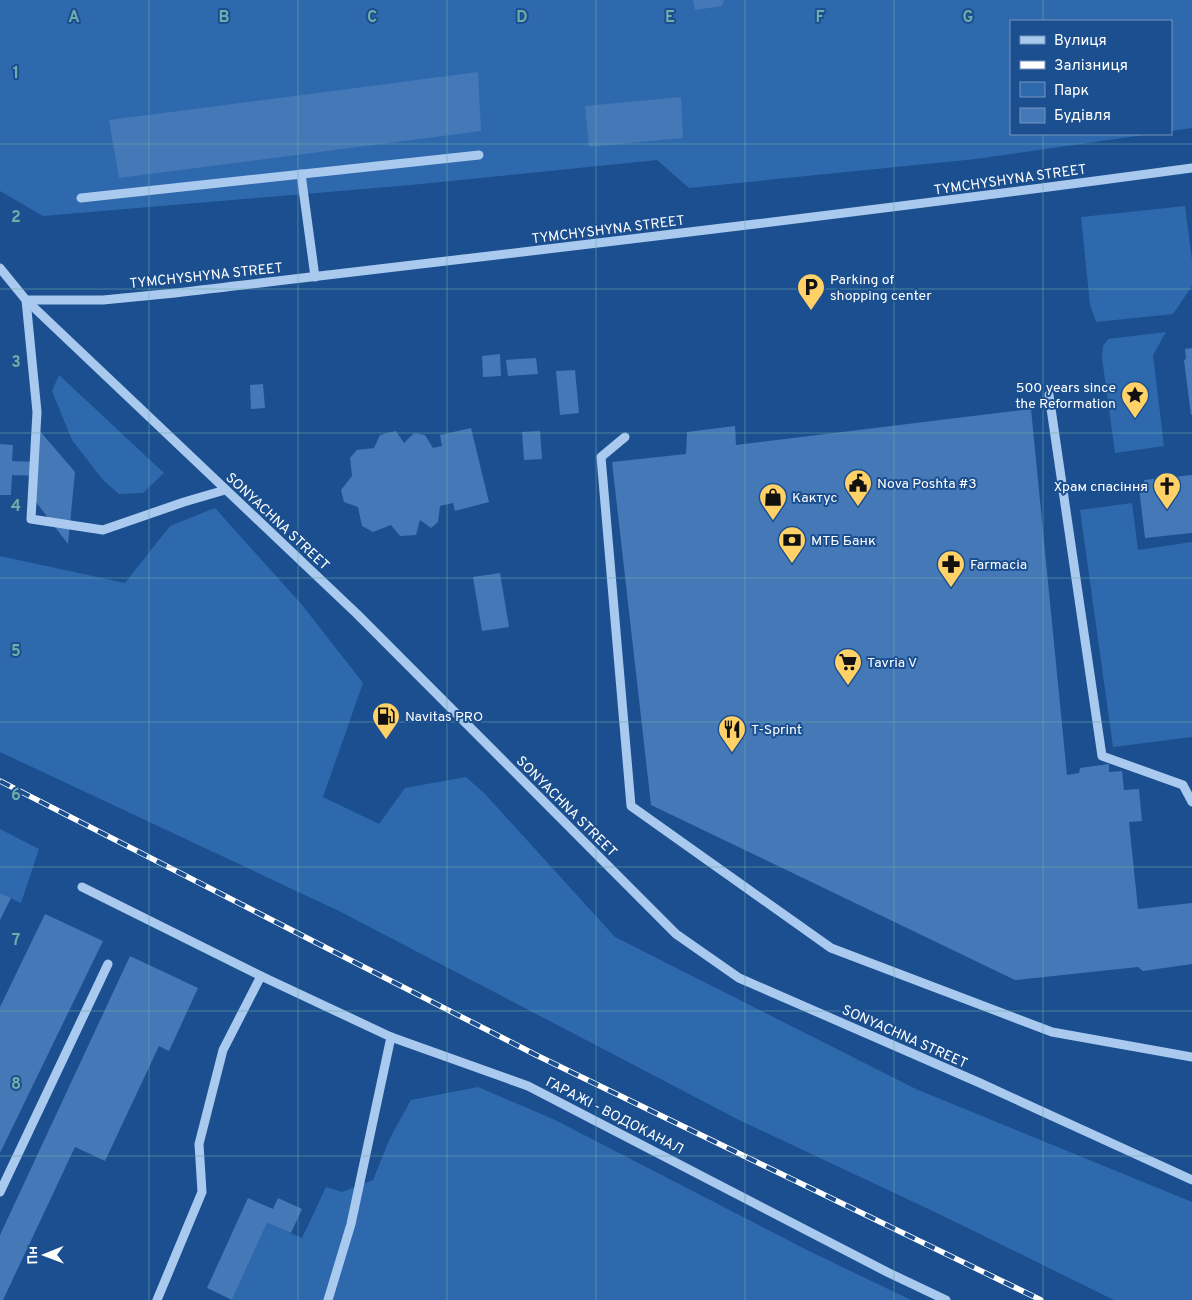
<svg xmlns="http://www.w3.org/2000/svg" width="1192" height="1300" font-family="Overpass,sans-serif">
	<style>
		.green { fill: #2e69ad }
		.building { fill: #4478b7 }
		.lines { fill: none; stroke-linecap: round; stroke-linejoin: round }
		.minor { stroke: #a9c9ee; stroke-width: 9 }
		.rail-casing { stroke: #fff; stroke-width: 5.5 }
		.rail { stroke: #1b4f8f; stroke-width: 4; stroke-dasharray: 11; stroke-linecap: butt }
		.grid { fill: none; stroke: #6fada8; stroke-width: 1; stroke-opacity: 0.55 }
		.labels { text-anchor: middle; stroke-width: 4; stroke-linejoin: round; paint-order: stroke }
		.street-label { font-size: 14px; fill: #fff; stroke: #1b4f8f }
		.poi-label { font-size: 14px; fill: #fff; stroke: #1b4f8f; text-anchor: start }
		.grid-label { font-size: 16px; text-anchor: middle; font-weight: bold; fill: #6fada8; stroke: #1b4f8f; stroke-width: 4; stroke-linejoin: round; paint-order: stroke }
	</style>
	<rect width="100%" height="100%" fill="#1b4f8f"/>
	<g class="green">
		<path d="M0,0H1192V128L1171,131V21H1011V134H1151L976,159L689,188L657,160L411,185L43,216L0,191Z"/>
		<path d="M1185,206L1192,260V286L1173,314L1096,322L1090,305L1081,217Z"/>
		<path d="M1166,332L1153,355L1164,446L1115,453L1102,358L1103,346L1108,339Z"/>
		<path d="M59,375L164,473L143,493L119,494L103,480L72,440L52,391Z"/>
		<path d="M1132,503L1138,550L1192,542V737L1113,747L1080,510Z"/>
		<path d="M215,508L303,606L363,683L323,797L379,824L405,788L466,777L485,794L615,937L916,1089L1192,1202V1300H1114L939,1214L739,1120L341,912L0,752V556L125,583L170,526Z"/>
		<path d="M0,829L39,849L21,903L0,893Z"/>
		<path d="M478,1087L555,1120L811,1252L911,1300H232L267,1223L302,1238L326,1187L342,1192L373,1180L390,1138L411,1100Z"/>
	</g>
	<g class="building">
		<path d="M693,0H724L722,6L695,10Z"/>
		<path d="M478,72L481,131L119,178L109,120Z"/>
		<path d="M681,97L683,138L589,147L585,106Z"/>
		<path d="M1192,348V415H1191L1184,360L1186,359L1185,349Z"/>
		<path d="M500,354L501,376L483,377L482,356Z"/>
		<path d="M536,358L538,374L508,376L506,360Z"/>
		<path d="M575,370L579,413L560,415L556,371Z"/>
		<path d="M263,384L265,408L251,409L250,385Z"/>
		<path d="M1031,409L1067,775L1079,773L1080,768L1109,764V772L1122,771L1124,790L1139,789L1142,821L1129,822L1138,909L1192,903V964L1143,971L1138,967L1015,980L651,805L612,462L686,454L687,432L735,426L736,445Z"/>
		<path d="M471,428L489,502L455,511L453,503L440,506L438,522L431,528L420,520L416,535L400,536L391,525L373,532L362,526L358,507L344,502L341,490L352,476L350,458L357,450L374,448L380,435L396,431L404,443L414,433L425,435L433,448L442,446L440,435Z"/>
		<path d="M39,430L75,472L68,544L36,502L37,476L12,475L11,495H0V444L13,445L12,461L38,462Z"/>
		<path d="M540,431L542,459L524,460L522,432Z"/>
		<path d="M1192,475V533L1145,538L1139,488L1145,487L1144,480Z"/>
		<path d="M500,573L509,627L482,631L473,577Z"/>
		<path d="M0,893L11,898L0,920Z"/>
		<path d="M45,914L103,941L0,1153V1007Z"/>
		<path d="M130,956L198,988L169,1051L159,1046L105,1161L75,1147L3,1300H0V1235Z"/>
		<path d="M248,1198L273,1209L278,1198L302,1209L291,1233L267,1223L232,1300L207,1288Z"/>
	</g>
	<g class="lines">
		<g class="minor">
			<path d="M301,174L315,277"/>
			<path d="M81,198L479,155"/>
			<path d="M0,268L26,300L357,614L676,934L739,978L980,1083L1192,1180"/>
			<path d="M26,300H103L175,293C514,253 853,214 1192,168"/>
			<path d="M26,300L37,412L31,519L103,530L184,502L225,490"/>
			<path d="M1049,395L1102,756L1183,785L1192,802"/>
			<path d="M625,437L601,457L631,806L831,948L1052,1032L1192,1057"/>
			<path d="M82,887L261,976L391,1037L528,1086L889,1273L946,1300"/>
			<path d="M0,1192L108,964"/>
			<path d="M157,1300L202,1192L199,1144L223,1050L261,976"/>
			<path d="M328,1300L351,1224L391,1037"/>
		</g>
		<g class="rail-casing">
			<path id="rail" d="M0,781L536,1055L1041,1300"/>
		</g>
		<use href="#rail" class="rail"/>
	</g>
	<path class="grid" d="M149,0V1300M298,0V1300M447,0V1300M596,0V1300M745,0V1300M894,0V1300M1043,0V21M1043,134V1300M0,144H1192M0,289H1192M0,433H1192M0,578H1192M0,722H1192M0,867H1192M0,1011H1192M0,1156H1192"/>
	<defs>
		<g id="parking-pin" transform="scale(1.4375)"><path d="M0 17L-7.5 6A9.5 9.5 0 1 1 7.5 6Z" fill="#ffd166" stroke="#1b4f8f"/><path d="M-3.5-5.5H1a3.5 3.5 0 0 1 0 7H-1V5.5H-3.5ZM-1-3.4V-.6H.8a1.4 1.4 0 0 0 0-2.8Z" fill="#111"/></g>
		<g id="sight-pin" transform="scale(1.4375)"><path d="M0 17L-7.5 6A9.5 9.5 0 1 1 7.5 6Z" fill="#ffd166" stroke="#1b4f8f"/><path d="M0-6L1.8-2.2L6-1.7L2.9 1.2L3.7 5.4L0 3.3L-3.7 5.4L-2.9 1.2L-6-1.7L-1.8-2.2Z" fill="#111"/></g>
		<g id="civic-pin" transform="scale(1.4375)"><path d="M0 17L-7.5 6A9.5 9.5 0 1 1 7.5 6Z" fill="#ffd166" stroke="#1b4f8f"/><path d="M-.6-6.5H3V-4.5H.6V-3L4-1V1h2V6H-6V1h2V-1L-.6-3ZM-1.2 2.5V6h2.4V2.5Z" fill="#111"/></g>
		<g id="church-pin" transform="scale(1.4375)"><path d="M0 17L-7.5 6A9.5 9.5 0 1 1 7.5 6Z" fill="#ffd166" stroke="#1b4f8f"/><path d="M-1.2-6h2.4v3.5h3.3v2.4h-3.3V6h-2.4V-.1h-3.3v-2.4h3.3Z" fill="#111"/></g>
		<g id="shop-pin" transform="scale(1.4375)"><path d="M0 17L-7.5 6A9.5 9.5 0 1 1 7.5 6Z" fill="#ffd166" stroke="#1b4f8f"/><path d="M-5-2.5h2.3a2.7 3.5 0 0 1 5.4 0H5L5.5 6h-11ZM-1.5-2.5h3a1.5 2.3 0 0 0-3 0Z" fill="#111"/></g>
		<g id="bank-pin" transform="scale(1.4375)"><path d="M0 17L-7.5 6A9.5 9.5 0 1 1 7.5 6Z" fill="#ffd166" stroke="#1b4f8f"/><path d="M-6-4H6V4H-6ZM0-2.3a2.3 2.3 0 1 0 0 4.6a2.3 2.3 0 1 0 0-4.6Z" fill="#111"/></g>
		<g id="pharmacy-pin" transform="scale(1.4375)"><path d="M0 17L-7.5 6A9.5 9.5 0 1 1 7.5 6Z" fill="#ffd166" stroke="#1b4f8f"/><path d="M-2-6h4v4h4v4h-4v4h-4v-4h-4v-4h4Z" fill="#111"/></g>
		<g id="supermarket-pin" transform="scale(1.4375)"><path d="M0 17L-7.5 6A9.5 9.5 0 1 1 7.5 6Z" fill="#ffd166" stroke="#1b4f8f"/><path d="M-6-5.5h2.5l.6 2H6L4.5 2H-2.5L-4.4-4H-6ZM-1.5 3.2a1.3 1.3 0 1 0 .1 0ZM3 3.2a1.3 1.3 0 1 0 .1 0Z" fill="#111"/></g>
		<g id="fuel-pin" transform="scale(1.4375)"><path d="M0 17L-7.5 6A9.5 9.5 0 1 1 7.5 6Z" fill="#ffd166" stroke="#1b4f8f"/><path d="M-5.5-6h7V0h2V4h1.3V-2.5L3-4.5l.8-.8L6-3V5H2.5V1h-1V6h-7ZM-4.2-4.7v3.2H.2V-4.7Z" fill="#111"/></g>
		<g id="restaurant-pin" transform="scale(1.4375)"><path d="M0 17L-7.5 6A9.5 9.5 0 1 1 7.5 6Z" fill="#ffd166" stroke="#1b4f8f"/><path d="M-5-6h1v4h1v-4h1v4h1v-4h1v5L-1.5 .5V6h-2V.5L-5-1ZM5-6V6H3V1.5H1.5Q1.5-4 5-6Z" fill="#111"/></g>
	</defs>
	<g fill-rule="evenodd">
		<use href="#parking-pin" x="811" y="287"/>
		<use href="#sight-pin" x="1135" y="395"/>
		<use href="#civic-pin" x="858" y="483"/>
		<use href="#church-pin" x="1167" y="486"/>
		<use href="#shop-pin" x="773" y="497"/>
		<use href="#bank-pin" x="792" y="540"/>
		<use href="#pharmacy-pin" x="951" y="564"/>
		<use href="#supermarket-pin" x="848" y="662"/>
		<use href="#fuel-pin" x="386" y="716"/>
		<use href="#restaurant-pin" x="732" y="729"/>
	</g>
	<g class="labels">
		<g class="street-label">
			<text transform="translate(1010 179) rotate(-8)" y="5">TYMCHYSHYNA STREET</text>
			<text transform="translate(608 229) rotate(-7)" y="5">TYMCHYSHYNA STREET</text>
			<text transform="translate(206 275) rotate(-6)" y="5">TYMCHYSHYNA STREET</text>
			<text transform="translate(278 521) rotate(43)" y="5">SONYACHNA STREET</text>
			<text transform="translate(567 806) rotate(45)" y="5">SONYACHNA STREET</text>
			<text transform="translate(905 1036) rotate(24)" y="5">SONYACHNA STREET</text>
			<text transform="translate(615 1115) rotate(27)" y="5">ГАРАЖІ - ВОДОКАНАЛ</text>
		</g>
		<g class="poi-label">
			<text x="830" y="284">Parking of<tspan x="830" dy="16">shopping center</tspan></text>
			<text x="1116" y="392" text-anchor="end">500 years since<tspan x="1116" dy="16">the Reformation</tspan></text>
			<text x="877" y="488">Nova Poshta #3</text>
			<text x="1148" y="491" text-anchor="end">Храм спасіння</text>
			<text x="792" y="502">Кактус</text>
			<text x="811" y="545">МТБ Банк</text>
			<text x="970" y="569">Farmacia</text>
			<text x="867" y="667">Tavria V</text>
			<text x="405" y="721">Navitas PRO</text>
			<text x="751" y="734">T-Sprint</text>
		</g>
	</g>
	<g class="grid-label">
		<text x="74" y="22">A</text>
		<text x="224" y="22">B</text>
		<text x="372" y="22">C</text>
		<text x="522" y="22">D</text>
		<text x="670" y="22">E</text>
		<text x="820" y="22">F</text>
		<text x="968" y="22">G</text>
		<text x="16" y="78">1</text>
		<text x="16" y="222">2</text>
		<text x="16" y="367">3</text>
		<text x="16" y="511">4</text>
		<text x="16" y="656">5</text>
		<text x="16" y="800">6</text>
		<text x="16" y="945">7</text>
		<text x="16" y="1089">8</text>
	</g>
	<rect x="1010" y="20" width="162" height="115" fill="#1b4f8f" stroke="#7695bc"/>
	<rect x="1020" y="36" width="25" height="8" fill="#a9c9ee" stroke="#7695bc"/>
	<text x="1054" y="45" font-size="15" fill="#ffffff">Вулиця</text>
	<rect x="1020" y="61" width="25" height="8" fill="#ffffff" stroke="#7695bc"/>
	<text x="1054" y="70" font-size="15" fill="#ffffff">Залізниця</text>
	<rect x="1020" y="82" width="25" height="15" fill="#2e69ad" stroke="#7695bc"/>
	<text x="1054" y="95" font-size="15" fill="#ffffff">Парк</text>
	<rect x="1020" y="108" width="25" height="15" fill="#4478b7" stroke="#7695bc"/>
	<text x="1054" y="120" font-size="15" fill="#ffffff">Будівля</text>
	<g transform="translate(45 1255) rotate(269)" stroke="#1b4f8f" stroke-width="4" paint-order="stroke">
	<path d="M0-4L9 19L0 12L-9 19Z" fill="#ffffff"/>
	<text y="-8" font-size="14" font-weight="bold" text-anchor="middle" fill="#ffffff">Пн</text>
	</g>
</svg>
